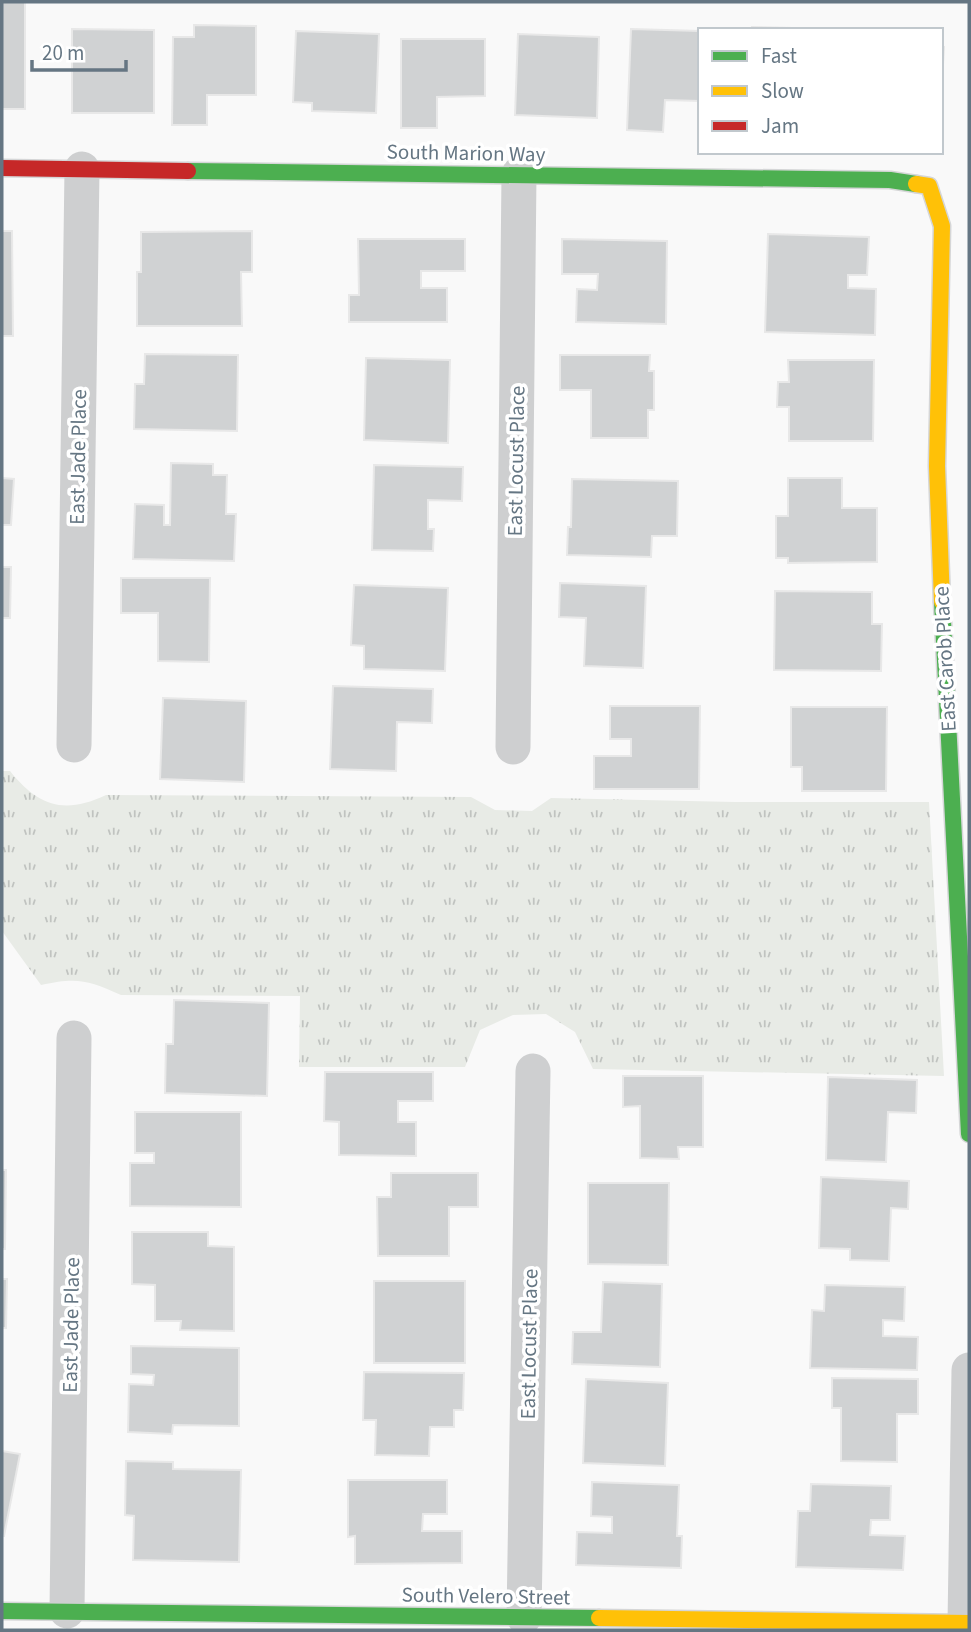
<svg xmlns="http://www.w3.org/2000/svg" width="971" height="1632" font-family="'Source Sans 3',sans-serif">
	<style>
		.park { fill: url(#park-tufts) }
		.building { fill: #d0d2d3; stroke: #e8e8e8; stroke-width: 2 }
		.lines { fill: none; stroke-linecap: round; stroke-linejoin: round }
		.fast-casing { stroke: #d5d6d7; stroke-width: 19 }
		.slow-casing { stroke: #d5d6d7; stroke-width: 19 }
		.jam-casing { stroke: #d5d6d7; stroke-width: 19 }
		.street { stroke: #cecfd0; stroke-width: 35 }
		.fast { stroke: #4caf50; stroke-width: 16 }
		.slow { stroke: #ffc107; stroke-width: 16 }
		.jam { stroke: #c62828; stroke-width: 16 }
		.labels { text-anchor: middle; stroke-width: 7; stroke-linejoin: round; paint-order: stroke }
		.street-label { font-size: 21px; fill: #657683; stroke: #fff }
	</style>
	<defs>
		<pattern id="park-tufts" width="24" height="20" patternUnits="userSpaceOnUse" patternTransform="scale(1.75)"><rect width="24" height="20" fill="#e8ebe6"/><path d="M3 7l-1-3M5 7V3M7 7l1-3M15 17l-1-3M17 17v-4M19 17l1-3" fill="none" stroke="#c0c3c0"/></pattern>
	</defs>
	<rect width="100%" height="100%" fill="#f9f9f9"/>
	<path class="park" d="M2,771H10C38,806 64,815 106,795L471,797L495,810L532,811L551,798L735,802H929L944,1076L593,1069L575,1032L546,1014L513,1015L480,1030L465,1067H299L300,996L121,995C88,980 77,977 41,985L2,931Z"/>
	<g class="building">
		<rect x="2" y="2" width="23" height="107"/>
		<path d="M194,25L256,26V95H207V125H172L173,37H194Z"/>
		<path d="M752,27L834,29L752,30Z"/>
		<path d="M72,29L154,30V113H72Z"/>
		<path d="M631,29L700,31V101L665,100L663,132L627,130Z"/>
		<path d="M296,31L379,34L376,113L312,111V103L293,102Z"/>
		<path d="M518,34L599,37L597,118L515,115Z"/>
		<path d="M401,39H485V96L437,97V128H401Z"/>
		<path d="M941,47H944L941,99Z"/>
		<path d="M2,231H12L13,336H2Z"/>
		<path d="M252,231V272H241L242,326H137V272H141V232Z"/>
		<path d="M768,234L869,237L867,275H848V288L876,289L875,335L765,332Z"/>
		<path d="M358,239H465V271H421V288H447V322H349V295H359Z"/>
		<path d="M562,239L667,241L666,324L576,322L577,289L597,290L598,274H562Z"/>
		<path d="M145,354L238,355L237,431L134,429L135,384H144Z"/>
		<path d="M560,355H650L649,371H654V410H648V438H591V390H560Z"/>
		<path d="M366,358L450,360L448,443L364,440Z"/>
		<path d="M788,360H874L873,441H789V407H777L778,382H789Z"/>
		<path d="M171,463L213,464V475H227L226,514H236L234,561L133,559L135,504L164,505V525H170Z"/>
		<path d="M374,465L463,467L462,501L428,500V529H434L433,551L372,550Z"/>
		<path d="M2,478L14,479L11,525H2Z"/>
		<path d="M788,478H842V508H877V562L788,563V558H776V516H788Z"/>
		<path d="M572,479L678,481L677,536H652L651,557L567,555L568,527H571Z"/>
		<path d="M2,567H11L10,618H2Z"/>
		<path d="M121,578H210L209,662L158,661V613H121Z"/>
		<path d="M560,583L646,586L643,668L584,666L586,618L559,617Z"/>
		<path d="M354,585L448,588L445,671L364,669V646L351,645Z"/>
		<path d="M775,591L872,592V624H882L881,671L774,670Z"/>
		<path d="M333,686L433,689L432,723L397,722L396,771L330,769Z"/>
		<path d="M163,698L246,701L244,782L160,779Z"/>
		<path d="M610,706H700L699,789H594V756H631V739H610Z"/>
		<path d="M791,707H887L886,791H802V767H791Z"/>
		<path d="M174,1000L269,1003L267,1096L165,1093L166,1044H173Z"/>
		<path d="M325,1072H433V1101H398V1122H416V1156L339,1155V1122L324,1121Z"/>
		<path d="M623,1076H703V1147H678L679,1159L640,1158V1106L623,1107Z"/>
		<path d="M828,1077L917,1080L916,1113L888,1112L886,1162L826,1160Z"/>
		<path d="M135,1112H241V1207L130,1206V1163H154V1153H135Z"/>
		<path d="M2,1170H6L5,1249H2Z"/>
		<path d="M391,1173H478V1207H449V1256H378L377,1197H391Z"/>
		<path d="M821,1177L909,1181L908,1209L891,1208L889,1261L850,1260V1249L819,1248Z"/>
		<path d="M588,1183H669L668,1265L588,1264Z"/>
		<path d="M132,1232H208V1246L234,1247V1331L180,1330L181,1321H155V1285L132,1284Z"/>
		<path d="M2,1279H7L6,1328H2Z"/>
		<rect x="374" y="1281" width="91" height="82"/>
		<path d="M603,1282L662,1284L660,1367L572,1364L573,1332H601Z"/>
		<path d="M825,1285L905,1287L904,1321L883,1320V1336L918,1337L917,1370L810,1368L812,1310L824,1311Z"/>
		<path d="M131,1346L239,1348V1426L173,1425L172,1434L128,1432L129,1384L153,1385L154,1375L131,1374Z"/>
		<path d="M364,1372L464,1373L463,1410H454V1427H430L429,1456L375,1455L376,1420H363Z"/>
		<path d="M832,1378L918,1379V1414H897V1462L841,1461V1408H832Z"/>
		<path d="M586,1379L668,1383L665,1466L583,1463Z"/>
		<path d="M2,1451L20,1454L4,1536H2Z"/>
		<path d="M126,1461L173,1462V1469L241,1470L239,1562L133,1560L134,1516L125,1515Z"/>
		<path d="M348,1480H447V1514H423L422,1531H462V1563L355,1564V1536L348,1537Z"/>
		<path d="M592,1482L679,1485L677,1536H682L681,1568L576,1565L577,1532L612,1533V1517L591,1516Z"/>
		<path d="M811,1484L891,1486L890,1520H871L870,1535L905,1536L903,1570L796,1567L798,1511H810Z"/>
	</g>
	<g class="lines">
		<g class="fast-casing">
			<g id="fast">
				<path d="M188,171L890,180L916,184"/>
				<path d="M942,602L969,1134"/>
				<path d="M2,1611L599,1618"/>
			</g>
		</g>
		<g class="slow-casing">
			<g id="slow">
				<path d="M916,184L929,186L942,226L937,466L942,602"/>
				<path d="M599,1618L969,1623"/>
			</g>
		</g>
		<g class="jam-casing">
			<path id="jam" d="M2,168L188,171"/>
		</g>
		<g class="street">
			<path d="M74,745L82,169"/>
			<path d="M513,747L519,174"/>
			<path d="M67,1611L74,1038"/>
			<path d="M524,1617L533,1071"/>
			<path d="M965,1623L969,1370"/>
		</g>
		<use href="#fast" class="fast"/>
		<use href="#slow" class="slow"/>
		<use href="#jam" class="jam"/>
	</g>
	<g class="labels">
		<g class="street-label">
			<text transform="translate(466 153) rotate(1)" y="7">South Marion Way</text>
			<text transform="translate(78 457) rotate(-89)" y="7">East Jade Place</text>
			<text transform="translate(516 461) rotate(-89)" y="7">East Locust Place</text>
			<text transform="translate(945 659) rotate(-93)" y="7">East Carob Place</text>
			<text transform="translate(71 1325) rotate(-89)" y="7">East Jade Place</text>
			<text transform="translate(529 1344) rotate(-89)" y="7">East Locust Place</text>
			<text transform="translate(486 1596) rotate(1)" y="7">South Velero Street</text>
		</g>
	</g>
	<rect width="971" height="1632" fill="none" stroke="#657683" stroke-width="7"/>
	<rect x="698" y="28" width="245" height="126" fill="#ffffff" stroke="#c1c8cd" stroke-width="2"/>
	<rect x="712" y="51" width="35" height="10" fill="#4caf50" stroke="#c1c8cd" stroke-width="2"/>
	<text x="761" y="63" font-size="21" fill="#657683">Fast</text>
	<rect x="712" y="86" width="35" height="10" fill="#ffc107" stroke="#c1c8cd" stroke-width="2"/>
	<text x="761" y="98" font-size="21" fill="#657683">Slow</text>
	<rect x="712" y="121" width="35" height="10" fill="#c62828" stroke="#c1c8cd" stroke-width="2"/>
	<text x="761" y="133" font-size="21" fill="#657683">Jam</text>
	<path d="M32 60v10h94v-10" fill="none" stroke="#657683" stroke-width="3.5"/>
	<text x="42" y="60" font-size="21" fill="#657683" stroke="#ffffff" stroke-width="5" paint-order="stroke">20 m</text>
</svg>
